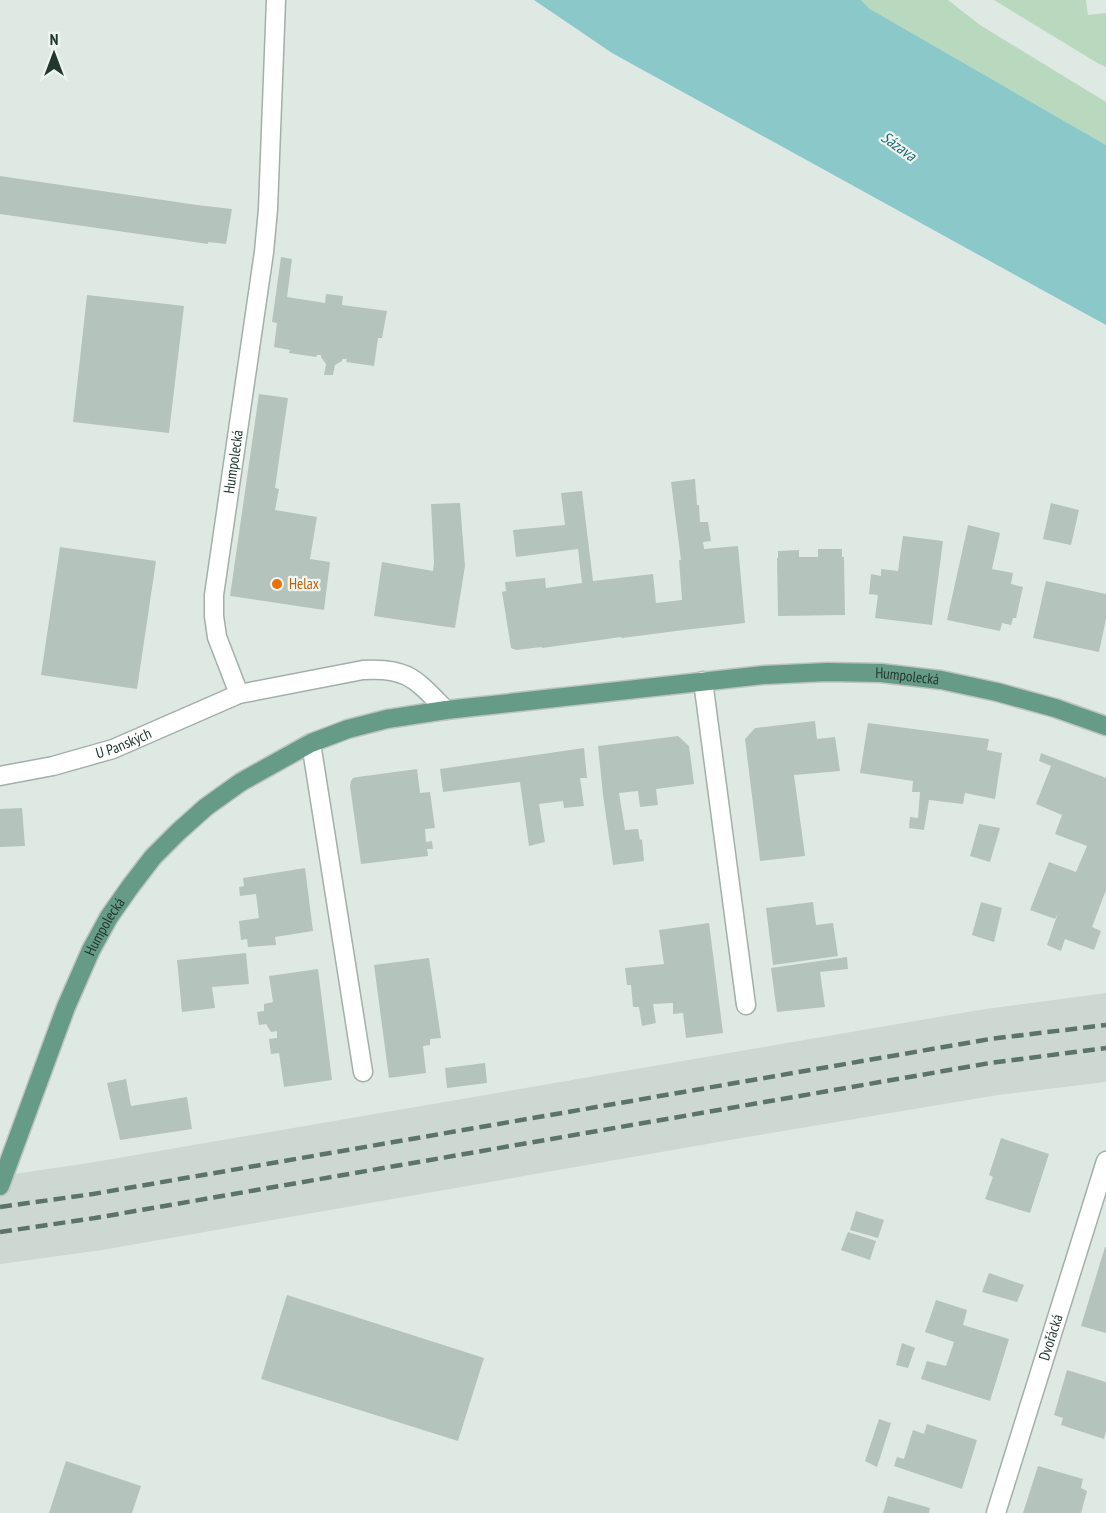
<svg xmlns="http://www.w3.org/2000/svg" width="1106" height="1513" font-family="'PT Sans Narrow',sans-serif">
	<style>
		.built { fill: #cdd8d2 }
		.green { fill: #b9d9be }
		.water { fill: #8ac8ca }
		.building { fill: #b4c3bc }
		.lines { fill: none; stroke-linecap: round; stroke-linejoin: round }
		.street-casing { stroke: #a2b0a9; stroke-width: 21 }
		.primary-casing { stroke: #bcc3c1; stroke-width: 21 }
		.street { stroke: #fff; stroke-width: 18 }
		.primary { stroke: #669b88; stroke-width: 18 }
		.rail { stroke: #5b736a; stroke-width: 4.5; stroke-dasharray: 12 6; stroke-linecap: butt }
		.food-dot { fill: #e8710a; stroke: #eff6f1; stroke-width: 2 }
		.labels { text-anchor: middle; stroke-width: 4.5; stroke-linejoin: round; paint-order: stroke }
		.street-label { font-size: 15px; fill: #21372f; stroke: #eff6f1 }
		.food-label { font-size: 15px; fill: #c56008; stroke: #eff6f1; text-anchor: start }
		.water-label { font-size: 16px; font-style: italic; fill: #206a6e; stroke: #eff6f1 }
	</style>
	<rect width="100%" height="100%" fill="#dfe9e3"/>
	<path class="built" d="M1106,993V1082L998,1095L747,1137L102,1250L0,1264V1176L89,1163L985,1009Z"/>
	<g class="green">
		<path d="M861,0H948L980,25L1106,102V145L870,9Z"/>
		<path d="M994,0H1086L1088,15L1106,13V67L1099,64Z"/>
	</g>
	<path class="water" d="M534,0H861L870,9L1106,145V325L612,53Z"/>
	<g class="building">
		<path d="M0,176L197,205L232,209L226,244L208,242V244L0,214Z"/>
		<path d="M281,257L292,259L287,297L325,303L326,294L343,296L342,305L387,311L382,338H378L374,366L346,362L347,359H342V361L335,365L333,375H324L326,364L321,357V355H317L316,357L289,353L290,350L274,347L277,323L272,322Z"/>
		<path d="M87,295L184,306L169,433L73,422Z"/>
		<path d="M259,394L288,398L275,488L279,489L275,510L317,517L310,559L330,562L324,610L230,596Z"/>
		<path d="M695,479L697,505H699L700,522H708L711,541L703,542L704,549L738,546L745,623L684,630L622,638L621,637L600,640L542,648V647L516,650L511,648L502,592L506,591L505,582L545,578L546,588L582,583L578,549L516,557L513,530L565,525L561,493L582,491L593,581L653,574L656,603L682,600L679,560H681L671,482Z"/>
		<path d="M460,503L465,566L455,628L374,616L382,562L433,571L434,562L431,504Z"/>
		<path d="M1051,503L1079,510L1071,545L1043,539Z"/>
		<path d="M968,525L1000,533L992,569L1013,573L1011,584L1023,587L1016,618H1013L1011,625L1002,623L1000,631L947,620Z"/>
		<path d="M903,536L943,541L932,625L875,618L878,595L869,594L871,574L881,576V569L898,571Z"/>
		<path d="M60,547L156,561L137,689L41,675Z"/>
		<path d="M818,549H842V557H844L845,615L778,616L777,558H778V551L799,550V557H818Z"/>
		<path d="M1046,581L1106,594V619L1099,652L1033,638Z"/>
		<path d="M815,721L817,739L835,737L840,771L794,775L805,856L760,861L745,739L755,728Z"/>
		<path d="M868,723L989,739L987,750L1002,753L995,799L965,793L963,804L929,800L924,830L909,828L910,817L918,818L920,792H912L913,781L860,773Z"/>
		<path d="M678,736L689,746L694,784L656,789L658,805L640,807L638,791L619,793L625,830L638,829L640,840L642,839L644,861L613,865L603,795L598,746Z"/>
		<path d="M584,748L587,778H580L584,806L564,808L563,801L539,804L545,842L529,846L520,782L443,792L440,769Z"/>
		<path d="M1041,753L1106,778V890L1092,927L1101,931L1094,950L1065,939L1061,951L1047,945L1058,913L1055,919L1030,910L1049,862L1076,872L1087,846L1055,834L1062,815L1036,804L1051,766L1039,761Z"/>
		<path d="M417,769L420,793L430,792L435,828L425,829L426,842L432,841L433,849H427L428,856L361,864L350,786L351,781L353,778L358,777Z"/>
		<path d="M22,808L25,846L0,847V809Z"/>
		<path d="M979,824L1000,828L990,862L970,856Z"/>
		<path d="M305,868L313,931L275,937L276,945L248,947L247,939L241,940L239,921L259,918L256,894L240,896L239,887L244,886L243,878Z"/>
		<path d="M813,902L816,925L833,923L838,956L773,965L766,908Z"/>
		<path d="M981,902L1002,908L994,942L972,935Z"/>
		<path d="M709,923L723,1033L686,1038L683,1013L673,1014V1003L653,1004L656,1023L642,1026L639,1007H633L631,985H627L625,968L664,964L659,930Z"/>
		<path d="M246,953L249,984L212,987L215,1008L182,1012L177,960Z"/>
		<path d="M847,957L848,969L820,972L825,1007L777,1012L771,968Z"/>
		<path d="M429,958L441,1038L430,1039V1045L423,1046L426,1073L389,1078L374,965Z"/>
		<path d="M318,969L332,1080L284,1087L279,1053L271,1054L269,1039L277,1038V1031L271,1032L266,1024L259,1025L257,1012L264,1011V1004L273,1002L269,976Z"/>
		<path d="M485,1063L487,1083L447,1088L445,1068Z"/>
		<path d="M126,1079L131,1106L187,1097L192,1129L120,1140L107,1083Z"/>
		<path d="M1001,1138L1049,1154L1030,1213L985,1199L993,1177L989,1175Z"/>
		<path d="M856,1211L884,1220L878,1238L850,1230Z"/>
		<path d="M848,1232L876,1241L870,1260L841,1250Z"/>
		<path d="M1105,1247H1106V1333L1081,1326Z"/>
		<path d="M989,1273L1024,1285L1017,1302L982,1292Z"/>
		<path d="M287,1295L484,1358L458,1441L261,1379Z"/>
		<path d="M936,1300L967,1310L963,1325L1009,1339L990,1401L921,1379L927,1361L946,1366L954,1342L925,1332Z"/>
		<path d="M902,1343L915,1348L908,1368L896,1365Z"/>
		<path d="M1067,1370L1106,1382V1431L1104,1439L1061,1425L1063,1418L1054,1415Z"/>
		<path d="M879,1419L891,1423L877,1467L865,1461Z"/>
		<path d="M927,1424L977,1440L962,1489L894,1466L897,1457L904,1459L913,1430L924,1434Z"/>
		<path d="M66,1461L141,1486L132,1513H49Z"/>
		<path d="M1038,1466L1083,1479L1081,1488L1087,1491L1081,1513H1023Z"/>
		<path d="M888,1496L930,1508L929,1513H883Z"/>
	</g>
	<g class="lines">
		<g class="street-casing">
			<g id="street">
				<path d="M703,681L746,1005"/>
				<path id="s1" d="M239,694L217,637L214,616V595L264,252L268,209L276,0"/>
				<path d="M311,743L363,1072"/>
				<path id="s2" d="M0,776L53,766L113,749L239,694L363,670C408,667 416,680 446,710"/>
				<path id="s3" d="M996,1513L1106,1161"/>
			</g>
		</g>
		<g class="primary-casing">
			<g id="primary">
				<path id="s4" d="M0,1186L66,1007L91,950L109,917L130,887L153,857L178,832L206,807L241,782L311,743L348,729L387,719L446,710L764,675L827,672L881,673L941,680L997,692L1055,708L1106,726"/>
			</g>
		</g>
		<use href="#street" class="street"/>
		<use href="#primary" class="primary"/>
		<g class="rail">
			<path d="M0,1207L93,1194L990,1039L1106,1025"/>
			<path d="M0,1232L95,1218L990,1063L1106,1048"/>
		</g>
	</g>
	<circle class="food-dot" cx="277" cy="584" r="6"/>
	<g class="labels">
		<g class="street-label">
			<text dy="5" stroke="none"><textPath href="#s1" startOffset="238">Humpolecká</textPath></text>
			<text dy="5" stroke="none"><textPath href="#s4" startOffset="1164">Humpolecká</textPath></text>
			<text dy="5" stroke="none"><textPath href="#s2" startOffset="128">U Panských</textPath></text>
			<text dy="5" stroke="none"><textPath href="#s4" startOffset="280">Humpolecká</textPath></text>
			<text dy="5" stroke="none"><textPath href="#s3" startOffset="184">Dvořácká</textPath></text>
		</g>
		<g class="food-label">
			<text x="289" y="589">Helax</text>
		</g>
		<g class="water-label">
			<text transform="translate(899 146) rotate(36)" y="6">Sázava</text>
		</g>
	</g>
	<g transform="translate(54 54)" stroke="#eff6f1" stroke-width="4.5" paint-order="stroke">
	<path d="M0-4.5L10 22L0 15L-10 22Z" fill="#21372f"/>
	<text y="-9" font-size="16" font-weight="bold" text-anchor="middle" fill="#21372f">N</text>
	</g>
</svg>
